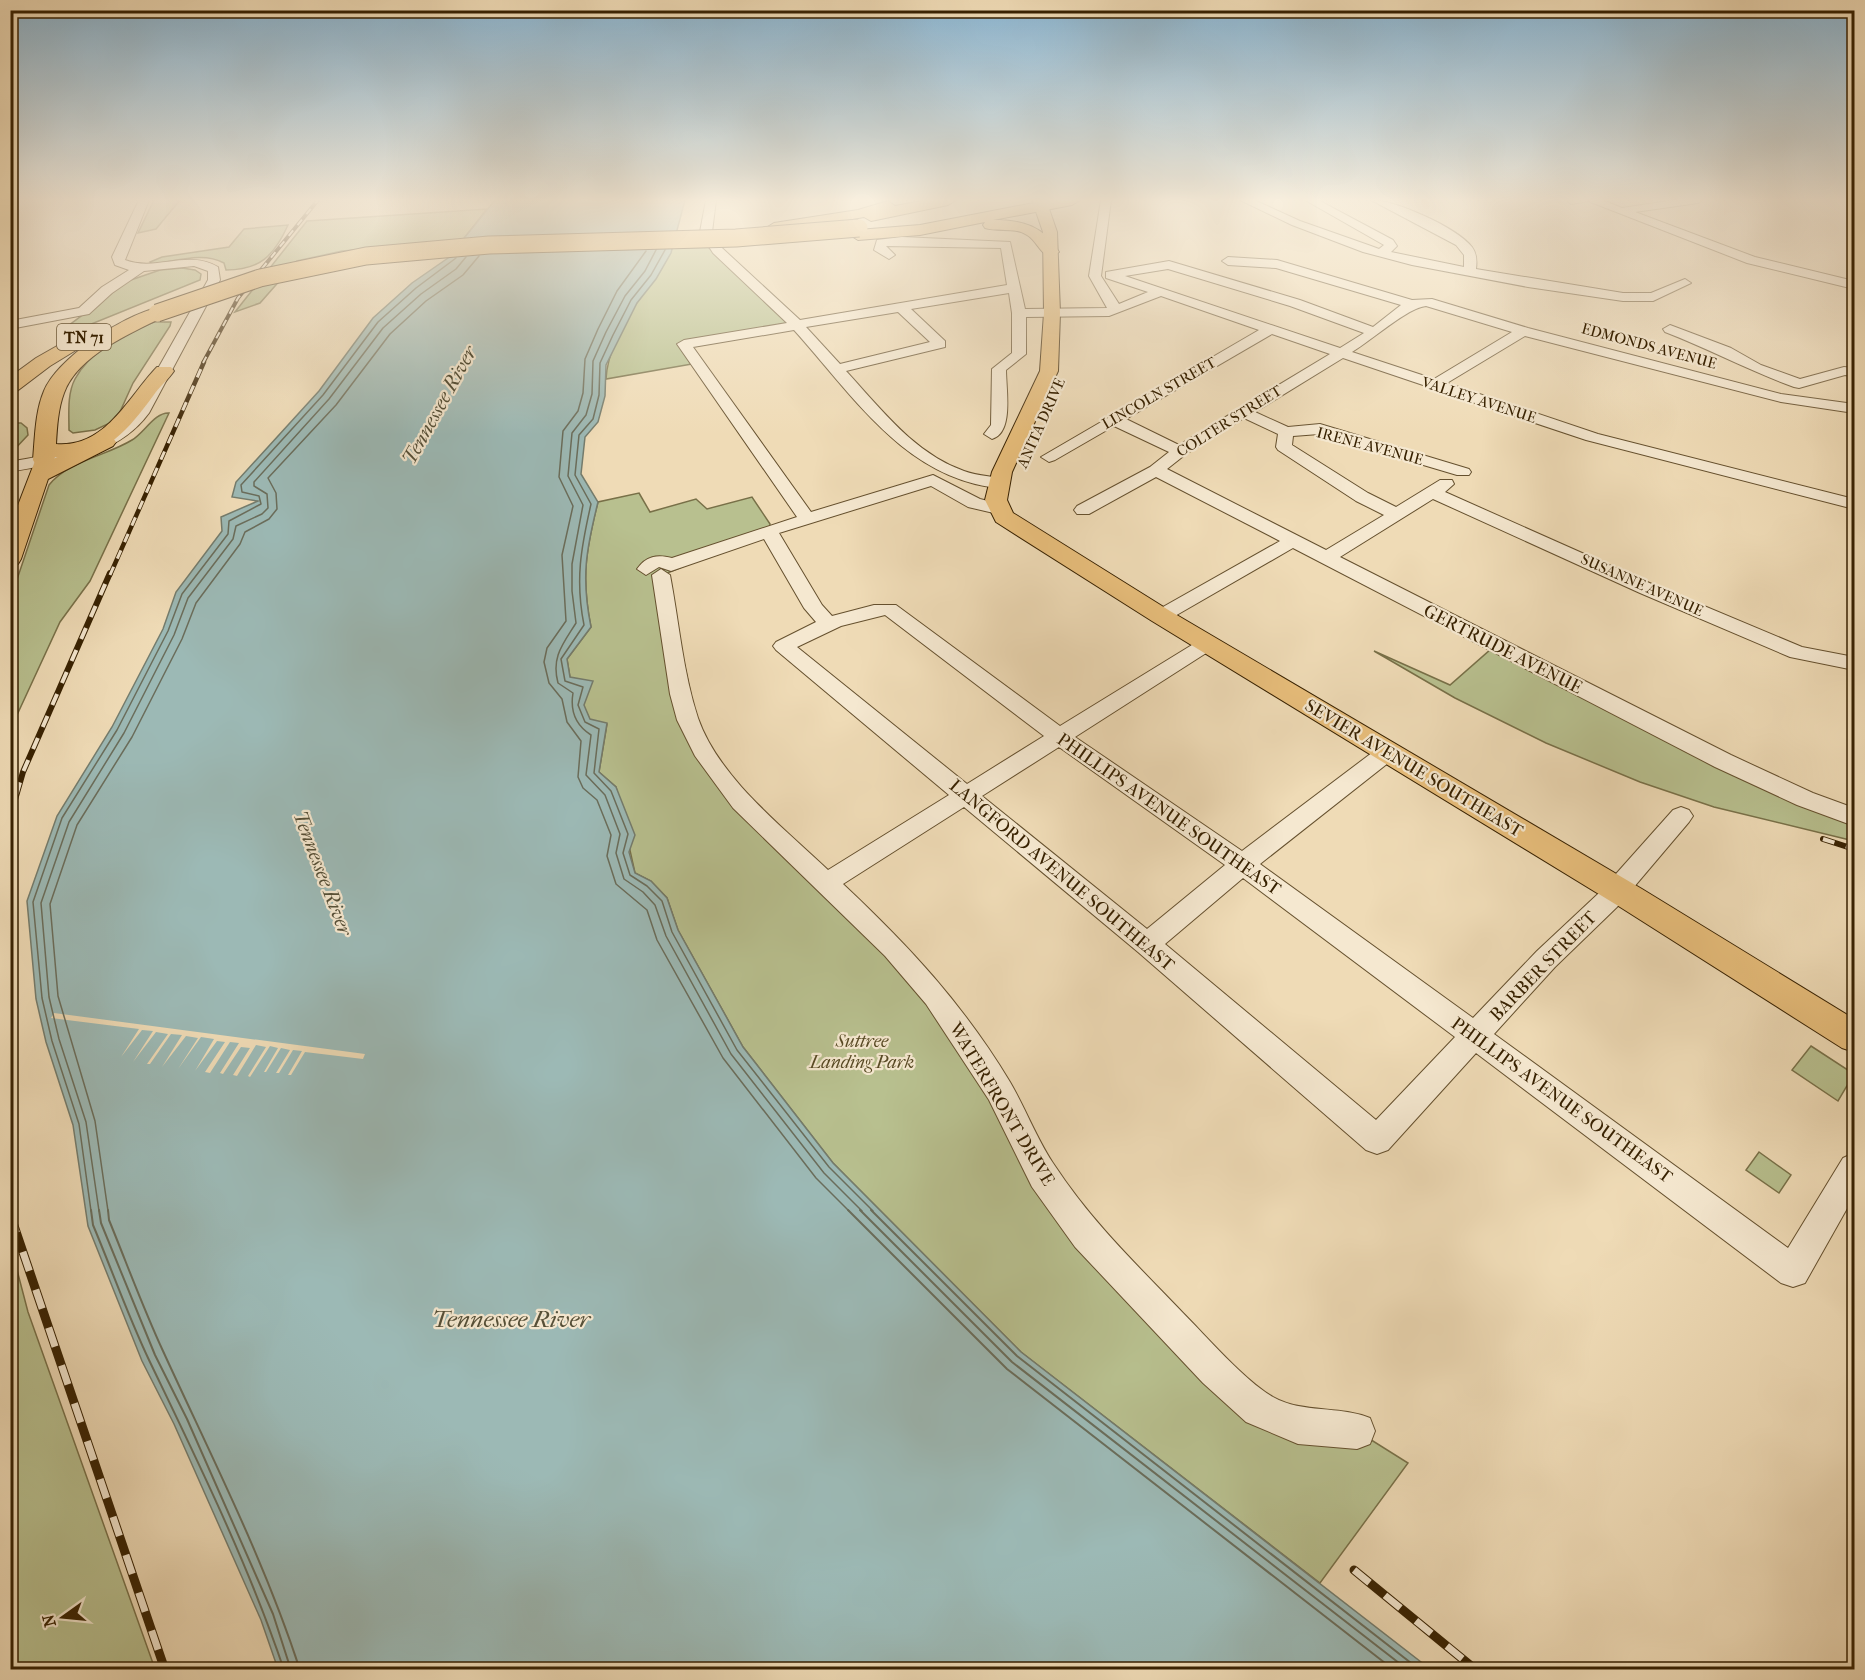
<svg xmlns="http://www.w3.org/2000/svg" width="1865" height="1680" font-family="'IM FELL French Canon',serif">
	<style>
		.green { fill: #b8c08f; stroke: #787048; stroke-width: 1.5 }
		.water { fill: #9cb9b5; stroke: #747c6d; stroke-width: 1.5 }
		.pier { fill: #efdbb6 }
		.lines { fill: none; stroke-linecap: round; stroke-linejoin: round }
		.shore-far1 { stroke: #6a6d5b; stroke-width: 1.5 }
		.shore { stroke: #6a6d5b; stroke-width: 2 }
		.minor-casing { stroke: #65502e; stroke-width: 2 }
		.major-casing { stroke: #372101; stroke-width: 2 }
		.highway-casing { stroke: #372101; stroke-width: 2 }
		.minor { fill: #f5e8d0; fill-rule: evenodd }
		.major { fill: #e8be7b; fill-rule: evenodd }
		.highway { fill: #e8be7b; fill-rule: evenodd }
		.rail-far3-casing { stroke: #372101; stroke-width: 4 }
		.rail-far2-casing { stroke: #372101; stroke-width: 4.5 }
		.rail-far1-casing { stroke: #372101; stroke-width: 6 }
		.rail-casing { stroke: #372101; stroke-width: 9 }
		.rail-far3 { stroke: #f5e8d0; stroke-width: 2; stroke-dasharray: 7; stroke-linecap: butt }
		.rail-far2 { stroke: #f5e8d0; stroke-width: 3; stroke-dasharray: 9; stroke-linecap: butt }
		.rail-far1 { stroke: #f5e8d0; stroke-width: 4; stroke-dasharray: 12; stroke-linecap: butt }
		.rail { stroke: #f5e8d0; stroke-width: 7; stroke-dasharray: 20; stroke-linecap: butt }
		.highway-bridge-casing { stroke: #372101; stroke-width: 19; stroke-linecap: butt }
		.highway-bridge { stroke: #e8be7b; stroke-width: 17 }
		.labels { text-anchor: middle; stroke-width: 4.5; stroke-linejoin: round; paint-order: stroke }
		.far-street-label { font-size: 15px; fill: #372101; stroke: #f5e8d0 }
		.shield { fill: #f5e8d0; stroke: #705d3f; stroke-width: 1.5 }
		.shield-label { font-size: 16px; font-weight: bold; fill: #372101 }
		.street-label { font-size: 18px; fill: #372101; stroke: #f5e8d0 }
		.park-label { font-size: 18px; font-style: italic; fill: #574924; stroke: #f5e8d0 }
		.water-label { font-size: 20px; font-style: italic; fill: #554f37; stroke: #f5e8d0 }
		.near-water-label { font-size: 24px; font-style: italic; fill: #554f37; stroke: #f5e8d0 }
	</style>
	<rect width="100%" height="100%" fill="#efdbb6"/>
	<filter id="stains"><feTurbulence type="fractalNoise" baseFrequency=".00333" numOctaves="4"/><feColorMatrix values="0 0 0 0 .2 0 0 0 0 .09 0 0 0 0 .02 0 0 0 .5 -.17"/></filter>
	<radialGradient id="worn" r=".72"><stop offset=".6" stop-color="#630" stop-opacity="0"/><stop offset="1" stop-color="#630" stop-opacity=".3"/></radialGradient>
	<g class="green">
		<path d="M154,200H180L156,229L138,233Z"/>
		<path d="M487,209L462,241L342,251L297,261L260,303L235,312L307,221Z"/>
		<path d="M288,225C274,256 260,270 226,270L224,263C202,251 175,262 152,264L150,262L162,257L229,247L244,229Z"/>
		<path d="M672,245H706L787,323L680,343L682,351L692,364L606,379C607,354 623,322 638,301C651,283 666,267 672,245Z"/>
		<path d="M182,268L195,270L201,274L200,280L84,327L68,326L128,281L160,270Z"/>
		<path d="M154,322H171L170,326L133,383L119,414L110,423L95,430L73,433L69,430C69,414 67,394 75,379C90,350 125,335 154,322Z"/>
		<path d="M169,413L90,581L60,622L11,728V597L49,485C68,461 106,456 132,440C144,433 155,412 169,413Z"/>
		<path d="M13,423H21L27,428L28,435L11,453V426Z"/>
		<path d="M639,493L650,512L696,499L707,509L752,497L770,524L769,531L665,574L703,751L894,948L1043,1176L1259,1409L1357,1431L1408,1463L1320,1583L1021,1352L833,1163L743,1047L678,930L667,898L651,881L635,873L616,787L599,772L607,724L590,720L570,677L567,659L591,627C581,578 586,550 598,502Z"/>
		<path d="M1490,650L1780,795L1854,822V841L1714,807L1640,782L1546,743L1455,698L1374,651L1450,685Z"/>
		<path d="M1811,1046L1854,1074L1838,1101L1792,1070Z"/>
		<path d="M1759,1152L1791,1175L1779,1193L1746,1170Z"/>
		<path d="M11,1247L28,1312L155,1669H11Z"/>
	</g>
	<path class="water" d="M495,200H685L671,253L656,279L637,303L606,365L605,396L598,422L585,437L581,474L598,502C586,550 581,578 591,627L567,659L570,677L593,681L584,705L590,719L607,723L599,772L616,787L635,835L629,852L635,873L651,881L667,898L678,930L743,1047L833,1163L1021,1352L1430,1669H278L261,1620L174,1424L142,1361L88,1226L73,1125L46,1042L36,999L27,901L57,816L112,727L163,629L176,592L222,531L221,517L258,501L232,497L236,482L319,391L373,318L412,283L448,258Z"/>
	<path class="pier" d="M54,1013L365,1054L363,1059L305,1052L291,1075H288L302,1051L293,1050L279,1073H276L290,1050L281,1048L266,1072H264L278,1048L270,1046L250,1077L248,1076L266,1047L256,1045L237,1076L233,1075L250,1048L241,1047L223,1074L220,1073L239,1043L230,1042L210,1073L205,1072L225,1042L217,1041L195,1071L214,1039L201,1037L178,1069L198,1038L186,1036L162,1067L182,1035L171,1034L150,1064H147L168,1034L156,1032L133,1062L153,1031L142,1030L121,1057L139,1029L51,1018Z"/>
	<g class="lines">
		<g class="shore-far1">
			<path d="M656,250L645,271L625,296L606,332L593,361L592,394L586,415L572,433L568,476L583,505L572,564V591L576,623C563,644 551,657 558,683L573,693C570,711 575,725 591,735L586,775L605,795L620,834L616,853L624,879L643,892L655,905L666,936L731,1054L824,1173L862,1211"/>
			<path d="M665,250L651,275L631,300L613,335L600,363L599,395L593,419L579,435L575,475L591,504C581,548 575,580 584,625L561,659L565,681L583,687L578,705L585,722L599,729L594,773L611,791L628,834L623,853L630,875L647,886L662,901L672,932L737,1050L829,1167L873,1211"/>
			<path d="M646,251L617,291L598,329L585,359L583,393L578,411L563,431L559,477L573,506L562,555L566,621L547,648L544,662L549,683L562,699L567,722L581,741L578,777L583,788L597,800L611,835L607,856L616,884L647,910L657,940L723,1058L816,1178L849,1211"/>
			<path d="M91,1211L79,1124L52,1041L42,998L33,902L62,818L117,730L168,631L182,594L228,534L229,521L261,504L259,496L242,492L241,485L323,395L378,322L416,288L456,258"/>
			<path d="M99,1211L86,1122L59,1039L49,997L41,903L69,822L124,733L174,635L188,598L233,539L236,526L262,514L268,508L267,494L254,486V482L329,399L383,328L421,294L456,269L466,257"/>
			<path d="M108,1211L95,1121L58,996L50,904L77,825L132,737L182,639L196,603L240,544L245,532L269,519L277,509L276,493L268,478L336,405L390,334L426,301L463,275L479,256"/>
		</g>
		<g class="shore">
			<path d="M91,1210L93,1225C112,1270 128,1316 149,1360C198,1462 248,1563 284,1670"/>
			<path d="M99,1210L101,1223L155,1355L187,1419L273,1614L291,1670"/>
			<path d="M108,1210L109,1220C127,1264 143,1308 163,1351C211,1456 264,1559 300,1670"/>
			<path d="M848,1210L1007,1369L1394,1670"/>
			<path d="M860,1210L1012,1362L1408,1670"/>
			<path d="M871,1210L1017,1356L1420,1670"/>
		</g>
		<g class="minor-casing">
			<g id="minor">
				<path d="M139,200H149L125,260C156,272 188,249 218,267L220,280L149,413C117,457 60,462 10,472V462C56,453 102,448 134,411L208,280V271L194,266L144,271L112,293L89,314L10,329V321L79,308L102,287L129,270L115,265L112,257Z"/>
				<path d="M706,200H716L712,232L722,248L800,320L1007,285L1001,248L886,246L895,255L889,259L874,250L877,240L902,237L1010,242L1025,309L1107,308L1089,276L1101,200H1111L1101,276L1119,304L1148,292L1106,278V272L1169,261L1300,300L1373,327L1401,305L1276,268L1228,265L1222,261L1228,257L1277,260L1412,300L1432,299L1528,328L1781,394L1854,404V413L1781,402L1525,336L1447,383L1598,434L1854,499V509L1586,440L1436,390L1428,389L1426,386L1343,358L1255,412L1288,427L1320,424L1469,469L1471,472L1469,475H1457L1319,434L1293,436L1292,445L1368,493L1396,507L1440,480H1452L1454,484L1445,492L1654,585L1802,647L1854,657V670L1790,657L1640,593L1433,499L1340,557L1731,755L1813,793L1854,808V826L1797,805L1715,767L1293,548L1168,620H1154L1151,616L1154,612L1280,541L1156,477L1089,514H1077L1074,510L1077,506L1150,467L1169,452L1114,426L1055,460L1049,462L1041,457L1259,330L1161,296L1109,316L1026,317V354L1006,370C1006,389 1014,433 992,439L984,434L991,425L992,369L1012,353V313L1009,293L911,309L945,341V347L846,371C882,410 914,453 964,471C978,476 991,476 1005,479L1007,483L999,488C905,479 852,394 794,330L693,347L811,512L933,475L980,499L1004,505L1007,509L998,514L968,507L931,486L779,533L822,605L832,616L874,605H896L1060,726L1200,640H1214L1217,644L1214,648L1075,737L1242,851L1381,746L1389,743L1397,746L1400,751L1397,756L1260,864L1473,1018L1537,951L1599,893L1673,810L1681,807L1689,810L1693,816L1689,822L1617,907L1555,967L1494,1034L1788,1248L1843,1158L1854,1153V1196L1805,1283L1793,1287L1781,1283L1476,1053L1388,1150L1377,1154L1366,1150L1138,952L964,807L843,884C909,946 963,1004 1010,1082C1026,1109 1037,1140 1055,1166C1091,1221 1138,1266 1183,1313C1207,1337 1245,1381 1273,1397C1304,1414 1338,1405 1370,1418L1375,1431L1370,1444L1357,1449L1298,1444L1246,1422L1203,1383L1075,1247L1032,1187L989,1100L926,1004L885,956L733,808L695,756L677,720L670,694L652,575L661,569L670,575C679,622 683,673 698,718C719,778 783,827 828,870L949,795L776,650L773,646L776,642L816,622L804,608L764,539L671,571L659,567L646,575L637,569C646,556 657,554 672,558L797,517L677,344L684,340L787,323L713,253L700,232ZM1168,269L1290,306L1364,333L1340,348L1125,276ZM1426,306L1512,332L1434,379L1352,352C1372,340 1407,308 1426,306ZM898,312L930,342L840,364L806,327ZM1272,334L1330,354L1179,445L1126,419ZM1244,418L1278,434L1276,447L1278,450L1356,501L1384,515L1326,550L1167,469L1186,454ZM885,615L1044,736L967,784L797,647L841,626ZM1059,747L1225,865L1147,929L982,796ZM1243,878L1455,1037L1376,1120L1165,944Z"/>
				<path d="M1240,200H1254L1300,221L1371,246L1379,249L1384,245L1305,200H1318L1393,240L1397,246L1391,252L1464,267V255L1456,245L1371,200C1395,200 1456,227 1472,247C1477,254 1477,261 1476,269L1623,293H1651L1685,279L1691,283L1653,301H1623L1528,287L1412,265L1363,252L1292,225Z"/>
				<path d="M1566,200H1602L1622,208L1675,200H1703L1698,203L1635,212L1755,257L1854,281V289L1747,263L1588,201L1571,204Z"/>
				<path d="M1670,325L1731,348L1761,365L1800,379L1844,367L1854,368V376L1845,375L1799,388L1794,387C1750,371 1709,349 1665,332L1663,329Z"/>
			</g>
		</g>
		<g class="major-casing">
			<g id="major">
				<path d="M1032,200H1046L1057,232L1060,313L1058,371L1012,472L1007,500L1013,513L1170,611L1642,889L1854,1019V1052L1842,1048L1620,907L1152,621L996,522L985,500L992,472L1040,371L1044,313L1043,232Z"/>
				<path d="M106,436L113,438L116,442L113,446L48,479L21,559L18,564L10,566V526L37,456L44,454L53,459Z"/>
			</g>
		</g>
		<g class="highway-casing">
			<g id="highway">
				<path d="M927,200H956L948,205L871,221L864,217L774,233L766,228L774,223L858,210L888,201L895,206Z"/>
				<path d="M1049,200H1080L1072,205L993,220C1023,220 1043,226 1059,252L1051,257C1040,254 1037,241 1027,235C1015,227 999,232 985,228L983,225L985,222L920,235L858,240L850,235L858,230L920,225Z"/>
				<path d="M157,308L166,313L163,317C130,334 78,355 64,393C58,409 57,427 56,444C106,448 128,397 157,367H171L174,371C168,380 159,387 153,396C128,430 103,461 55,457L52,465H36L33,460C35,438 35,412 44,391C58,358 122,316 157,308Z"/>
				<path d="M87,329L96,335L94,339L50,366L17,391L10,393V377L36,358Z"/>
			</g>
		</g>
		<use href="#minor" class="minor"/>
		<use href="#major" class="major"/>
		<use href="#highway" class="highway"/>
		<g class="rail-far3-casing">
			<path id="rail-far3" d="M203,363L238,298L318,200"/>
		</g>
		<g class="rail-far2-casing">
			<path id="rail-far2" d="M110,575L204,362"/>
		</g>
		<g class="rail-far1-casing">
			<g id="rail-far1">
				<path d="M10,817L23,772L110,573"/>
				<path d="M1823,839L1854,849"/>
			</g>
		</g>
		<g class="rail-casing">
			<g id="rail">
				<path d="M10,1214L165,1670"/>
				<path d="M1354,1570L1476,1670"/>
			</g>
		</g>
		<use href="#rail-far3" class="rail-far3"/>
		<use href="#rail-far2" class="rail-far2"/>
		<use href="#rail-far1" class="rail-far1"/>
		<use href="#rail" class="rail"/>
		<g class="highway-bridge-casing">
			<path id="highway-bridge" d="M157,313L260,278L366,256L489,245L736,238L859,228"/>
		</g>
		<use href="#highway-bridge" class="highway-bridge"/>
	</g>
	<linearGradient id="sky" x2="0" y2="1"><stop stop-color="#89b6d4"/><stop offset="0.46" stop-color="#f8efde"/><stop offset="1" stop-color="#f8efde" stop-opacity="0"/></linearGradient>
	<rect width="1865" height="435" fill="url(#sky)"/>
	<g class="labels">
		<g class="far-street-label">
			<text transform="translate(1649 346) rotate(15)" y="5">EDMONDS AVENUE</text>
			<text transform="translate(1159 393) rotate(-30)" y="5">LINCOLN STREET</text>
			<text transform="translate(1479 400) rotate(18)" y="5">VALLEY AVENUE</text>
			<text transform="translate(1229 421) rotate(-32)" y="5">COLTER STREET</text>
			<text transform="translate(1041 423) rotate(-66)" y="5">ANITA DRIVE</text>
			<text transform="translate(1370 446) rotate(15)" y="5">IRENE AVENUE</text>
			<text transform="translate(1642 585) rotate(24)" y="5">SUSANNE AVENUE</text>
		</g>
		<rect class="shield" x="57" y="324" width="54" height="26" rx="4.5"/>
		<g class="shield-label">
			<text x="84" y="343">TN 71</text>
		</g>
		<g class="street-label">
			<text transform="translate(1503 649) rotate(27)" y="6">GERTRUDE AVENUE</text>
			<text transform="translate(1414 768) rotate(31)" y="6">SEVIER AVENUE SOUTHEAST</text>
			<text transform="translate(1169 814) rotate(35)" y="6">PHILLIPS AVENUE SOUTHEAST</text>
			<text transform="translate(1062 875) rotate(40)" y="6">LANGFORD AVENUE SOUTHEAST</text>
			<text transform="translate(1543 966) rotate(-46)" y="6">BARBER STREET</text>
			<text transform="translate(1562 1100) rotate(36)" y="6">PHILLIPS AVENUE SOUTHEAST</text>
			<text transform="translate(1002 1104) rotate(59)" y="6">WATERFRONT DRIVE</text>
		</g>
		<g class="park-label">
			<text x="862" y="1047">Suttree<tspan x="862" dy="21">Landing Park</tspan></text>
		</g>
		<g class="water-label">
			<text transform="translate(439 405) rotate(-61)" y="7">Tennessee River</text>
			<text transform="translate(323 873) rotate(69)" y="7">Tennessee River</text>
		</g>
		<g class="near-water-label">
			<text x="511" y="1327">Tennessee River</text>
		</g>
	</g>
	<rect width="1865" height="1680" fill="none" stroke="#efdbb6" stroke-width="36"/>
	<rect x="12" y="12" width="1841" height="1656" fill="none" stroke="#372101" stroke-width="3"/>
	<rect x="18" y="18" width="1829" height="1644" fill="none" stroke="#372101" stroke-width="1.5"/>
	<g transform="translate(63 1617) rotate(255)" stroke="#f5e8d0" stroke-width="4.5" paint-order="stroke">
	<path d="M0-4.5L10 22L0 15L-10 22Z" fill="#372101"/>
	<text y="-9" font-size="16" font-weight="bold" text-anchor="middle" fill="#372101">N</text>
	</g>
	<rect width="100%" height="100%" filter="url(#stains)"/>
	<rect width="100%" height="100%" fill="url(#worn)"/>
</svg>
